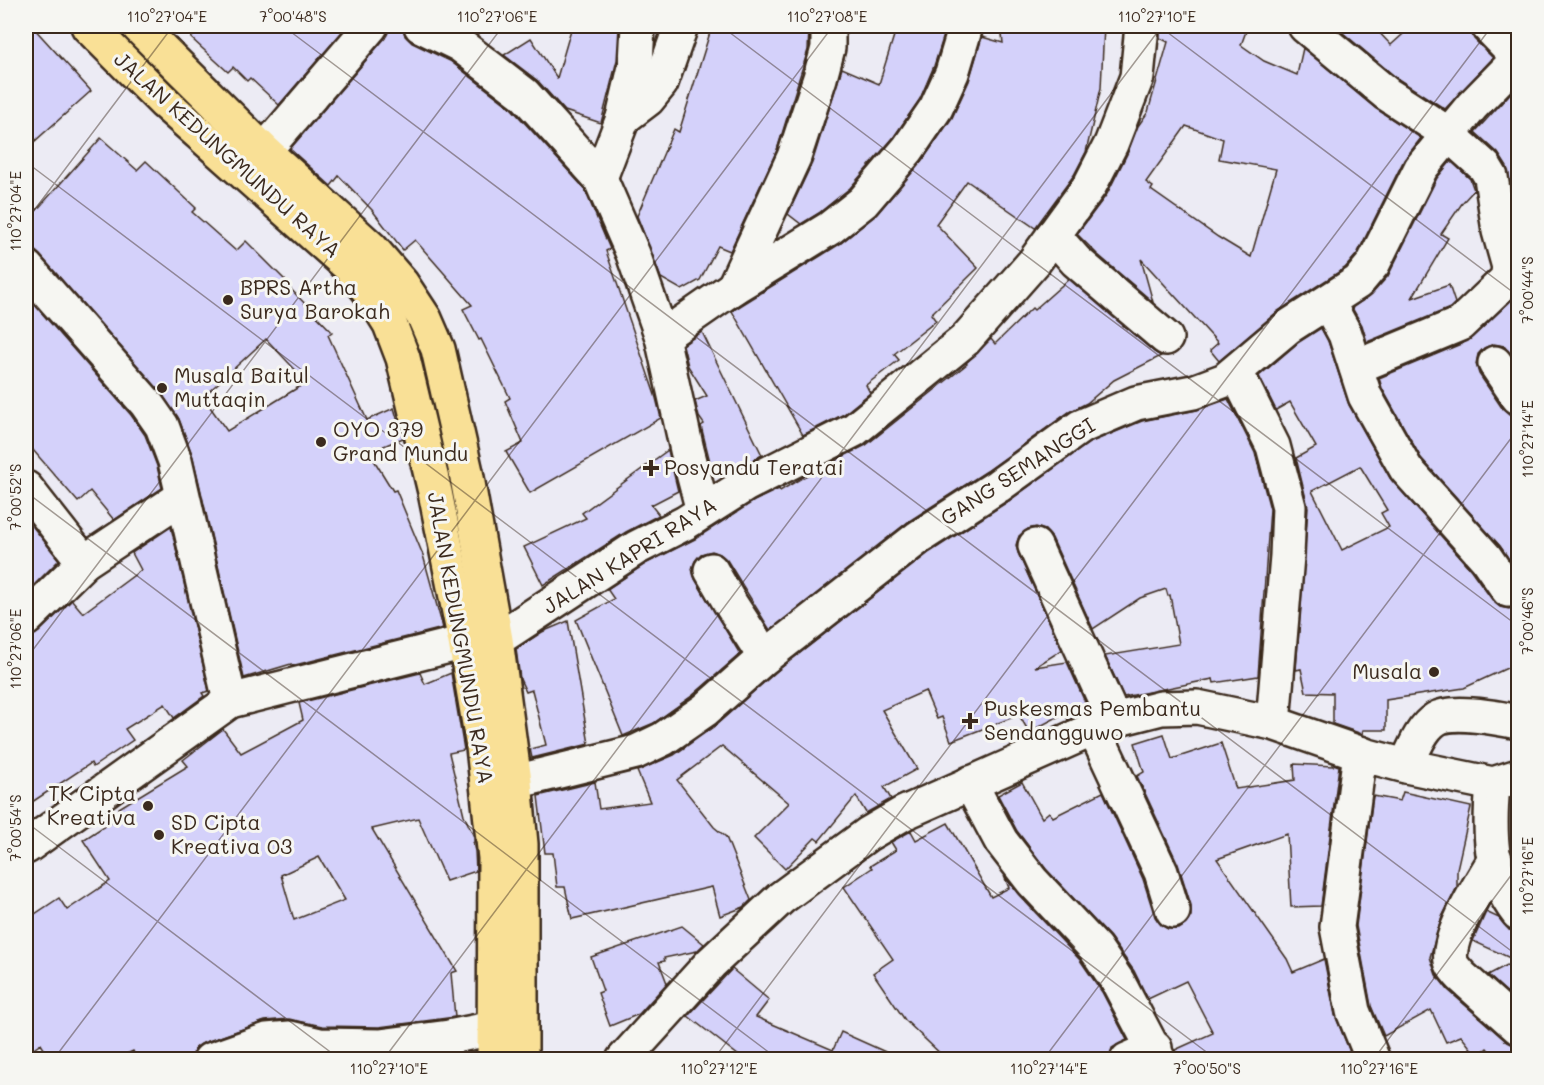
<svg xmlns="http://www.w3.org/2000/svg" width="1544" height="1085" font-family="Mali,sans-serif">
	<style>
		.building { fill: #d4d1fa; stroke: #3b2a1e; stroke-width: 1.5; fill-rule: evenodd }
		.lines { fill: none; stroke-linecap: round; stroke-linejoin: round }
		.minor-casing { stroke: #3b2a1e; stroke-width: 38 }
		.major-casing { stroke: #3b2a1e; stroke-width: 38 }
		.minor { stroke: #f6f6f2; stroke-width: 33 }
		.major { stroke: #f9e096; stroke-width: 33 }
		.ticks { fill: none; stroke: #3b2a1e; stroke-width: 1.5; stroke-opacity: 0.45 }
		.poi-dot { fill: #3b2a1e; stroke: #f6f6f2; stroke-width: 2 }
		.labels { text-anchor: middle; stroke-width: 6; stroke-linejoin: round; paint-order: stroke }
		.street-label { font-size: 21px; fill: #3b2a1e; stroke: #f6f6f2 }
		.poi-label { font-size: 21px; fill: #3b2a1e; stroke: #f6f6f2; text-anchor: start }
		.neatline { fill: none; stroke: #3b2a1e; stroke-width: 2 }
		.ticks-label { font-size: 15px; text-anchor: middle; fill: #3b2a1e }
	</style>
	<rect width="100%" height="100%" fill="#ecebf4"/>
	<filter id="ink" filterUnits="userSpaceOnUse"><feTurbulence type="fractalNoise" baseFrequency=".0167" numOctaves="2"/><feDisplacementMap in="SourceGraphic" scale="12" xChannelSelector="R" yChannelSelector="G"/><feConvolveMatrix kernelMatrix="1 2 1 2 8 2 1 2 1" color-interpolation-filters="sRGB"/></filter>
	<g filter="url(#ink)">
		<g class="building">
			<path d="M26,26H32L91,91L26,149Z"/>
			<path d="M202,26H347L279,105L250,78L247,81L233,67L228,72L191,38Z"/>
			<path d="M389,26H403L405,36L412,43L450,61L511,108L584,188L610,249L606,251L656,398L661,418L530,493L506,452L523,443L505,401L510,398L481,339L479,340L463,309L472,305L415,240L403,250L372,210L339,176L331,186L290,149L385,38Z"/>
			<path d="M572,26L619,27L617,60L601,123L565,111L538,81L504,55L531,38L557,78Z"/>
			<path d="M712,26H766L809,30L808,50L777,150L730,251L718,246L700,280L682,290L661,278L637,216L674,129L679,132Z"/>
			<path d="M897,26H947L934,66L920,99L893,138L850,188L819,213L801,224L788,214L812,163L842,68L879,84Z"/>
			<path d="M1001,26H1104L1101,88L1086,152L1074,175L1035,228L967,181L936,224L978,268L931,314L936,321L894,354L899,360L866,385L870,393L844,414L803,435L732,311L840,244L877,214L922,161L952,118L969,81L982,37L1003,43Z"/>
			<path d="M1160,26H1248L1241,45L1264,61L1297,75L1303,48L1375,108L1421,138L1404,160L1357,254L1345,268L1278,311L1219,361L1210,350L1218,343L1141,259L1153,302L1097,254L1077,234L1107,194L1128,152L1138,126L1148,112L1168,42L1160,38ZM1186,126L1223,139L1219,159L1276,169L1251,257L1218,237L1151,190L1153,187L1146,182Z"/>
			<path d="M1349,26H1373L1391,45L1412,26H1470V31L1474,39L1493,58L1445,109L1398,79L1342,32Z"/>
			<path d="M1518,85V225L1507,167L1498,153L1475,132Z"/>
			<path d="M101,138L137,170L146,161L196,208L192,212L236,251L246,241L287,282L285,283L332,332L328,335L367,420L394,408L403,438L369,452L393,491L396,490L423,555L443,628L291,666V664L244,678L193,457L179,419L160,391L40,255L33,249H26V222ZM266,339L307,382L227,431L203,397Z"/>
			<path d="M1451,161L1470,179L1474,190L1463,202L1441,234L1448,238L1412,298L1449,285L1455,303L1450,308L1367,342L1362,325L1352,308L1372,294L1388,276L1437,178Z"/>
			<path d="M1069,279L1154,352L1161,356L1114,380L1087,403L1069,412L987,471L909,521L770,630L727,560L720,554L712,551L701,554L695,561L692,569L695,579L740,654L693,695L654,723L623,736L576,620L614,599L607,589L645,564L695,539L754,501L779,489L780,491L812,472L866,445L967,364L966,363L991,339L995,344L1032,308L1034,310Z"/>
			<path d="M1518,294V364L1504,346L1494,344L1484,348L1478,354L1476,364L1479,374L1502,408L1509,414L1516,415L1518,419V572L1500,546L1421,458L1382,388L1379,378L1468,341Z"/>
			<path d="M26,295L131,415L145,435L157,466L162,488L114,520L90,491L78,502L26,442Z"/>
			<path d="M1321,328L1328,341L1349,405L1390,478L1471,570L1493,601L1500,607L1509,609L1518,605V663L1464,688L1386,700V730H1363L1362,734L1333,724V693L1306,692L1301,669L1296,670L1308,507L1296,458L1316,447L1290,402L1276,410L1259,376L1299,342ZM1360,466L1387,510L1381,513L1389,527L1342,550L1312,491Z"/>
			<path d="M702,332L762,455L722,477L719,471L713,474L701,426L704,424L699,417L695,401L707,396L688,366L683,345Z"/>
			<path d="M1228,399L1255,453L1270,509L1258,676L1214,683L1213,679L1124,697L1105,656L1179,644L1170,595L1168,596L1166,589L1140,598L1093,629L1052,538L1045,530L1036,527L1028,529L1019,536L1016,545L1018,553L1062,650L1035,667L1067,662L1089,711L1068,720L1065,713L1029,732L1019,715L951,741L942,717L937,719L925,691L882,710L917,769L884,787L891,799L866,813L856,796L819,841L815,838L785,869L754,838L789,803L722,746L677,780L714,827L726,837L751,900L744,907L720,916L712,887L572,919L565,887H557L553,853H545L538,796L595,782L599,809L650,802L637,771L674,755L716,725L777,671L930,552L1009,501L1089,443L1142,421L1197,410Z"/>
			<path d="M668,450L678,491L651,505L659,515L626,532L543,585L524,547L586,518L582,513Z"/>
			<path d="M26,518L59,560L26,593Z"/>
			<path d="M171,527L209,691L202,693L204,696L174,718L165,704L125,729L133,740L93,767L91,763L26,806V637H31L39,632L72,600L83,613L141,570L132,553Z"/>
			<path d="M568,621L589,744L532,758L530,749L546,745L532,690L526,692L520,679L516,649L542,632Z"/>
			<path d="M420,673L425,684L451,673L464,750L449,753L464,815L474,837V842L473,843L475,851L476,871L446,881L418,818L372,829L457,971L451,973L455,1017L379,1027L322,1026L289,1019L265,1021L203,1043L195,1048L192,1059H137L133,1051L116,1059H50L41,1044L26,1054V920L59,898L67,910L110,881L83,840L123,814L119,808L188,766L183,760L223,729L241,753L303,720L299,703ZM319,857L345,900L294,920L281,875Z"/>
			<path d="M1164,734L1172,759L1221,743L1236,789L1295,780L1294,764L1333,766V764L1339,766L1321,906L1291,907L1287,834L1217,859L1287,959L1293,972L1324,959L1335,1015L1353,1059H1178L1175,1050L1213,1033L1186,981L1148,999L1134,971L1110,937L1046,869L1017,831L998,795L1022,782L1042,818L1049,812L1053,817L1103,792L1143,879L1155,917L1161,925L1168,929H1179L1186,924L1191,916V905L1178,864L1137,776L1144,772L1135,743Z"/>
			<path d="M1403,792L1471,807L1457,869V887L1442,917L1430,957L1436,975L1448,990L1506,1041L1518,1045V1059H1496L1487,1048L1477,1056L1461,1036L1446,1042L1431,1010L1384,1036L1371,1006L1356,926L1373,796L1400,801Z"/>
			<path d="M948,823L991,897L1009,888L1004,876L1018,894L1080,960L1102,992L1127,1040L1112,1048L1109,1059H946L905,1020L873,973L893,959L844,887L872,868L870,866L896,850L891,842L911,831L916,840Z"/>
			<path d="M1486,912L1499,918L1509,930L1518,932V938L1510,958L1473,941Z"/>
			<path d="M682,926L704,944L697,951L664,958L665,961L659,962L667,983L639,1014L610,1026L598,993L603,991L591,957Z"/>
			<path d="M1507,965L1518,972V987L1512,997L1488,975Z"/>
			<path d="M732,969L769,1000L756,1017L833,1050L841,1032L901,1059H743L688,1016Z"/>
		</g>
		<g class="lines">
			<g class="minor-casing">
				<g id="minor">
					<path d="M421,26L460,45L524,94L600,178L633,254L662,337L687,450L703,511"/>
					<path d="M1305,26L1387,94L1447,133L1485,167L1491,177L1499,231L1509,267L1507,279L1460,324L1356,367"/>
					<path d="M1488,26L1518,57"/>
					<path d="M623,118L648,99L661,83L681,26"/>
					<path d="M264,151L371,26"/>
					<path d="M600,178L623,118L636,63L638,26"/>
					<path d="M1053,235L1076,261L1166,338"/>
					<path d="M26,267L146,403L162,426L175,461L230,701"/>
					<path d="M734,287L794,157L820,78L828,48V26"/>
					<path d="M1328,303L1345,334L1365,396L1406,469L1486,558L1508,590"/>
					<path d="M662,337L734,287L830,228L863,202L908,149L936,108L952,73L966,26"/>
					<path d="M1495,363L1518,397"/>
					<path d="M1236,372L1273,446L1289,507L1287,556L1273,723"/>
					<path d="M26,488L84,562"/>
					<path d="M1035,546L1114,720"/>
					<path d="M711,570L730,603L765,657"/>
					<path d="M26,619L84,562L182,497"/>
					<path d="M1094,729L1161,872L1173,911"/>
					<path d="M1360,753L1337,927L1353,1011L1373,1060"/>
					<path d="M1406,766C1413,751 1421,728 1436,719C1452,709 1499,718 1518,722"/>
					<path d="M515,782L636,752L663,739L705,710L765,657L919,537L998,486L1080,427L1136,403L1193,392L1225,380L1288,327L1358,282L1373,264L1421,168L1472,106L1518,59"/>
					<path d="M970,783L1001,841L1032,881L1095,948L1118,982L1159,1060"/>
					<path d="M1493,784C1489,828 1488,876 1518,913"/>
					<path d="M26,847L230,701L465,642L496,640L636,548L685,523L745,485L854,430L965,340L1034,262L1090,185L1111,144L1137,77L1142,26"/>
					<path d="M1495,859C1482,881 1446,937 1451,961C1452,967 1457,971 1461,976L1518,1027"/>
					<path d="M210,1060L267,1040L290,1038L320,1045L380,1046L449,1037L494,1028"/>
					<path d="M623,1060L711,963L781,898L868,834L904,813L1114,720L1161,708L1197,707L1273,723L1368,756L1406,766L1493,784L1518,776"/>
					<path d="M1127,1060L1155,1048"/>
				</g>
			</g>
			<g class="major-casing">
				<g id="major">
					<path d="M88,26L165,103L351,268L370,292L390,324L403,358L435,492L465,642L483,747L495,858L494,1060"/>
					<path d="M138,26L264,151L371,248L402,284L425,319L438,349L466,472L496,640L515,782L521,844V1060"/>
				</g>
			</g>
			<use href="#minor" class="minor"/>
			<use href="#major" class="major"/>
		</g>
	</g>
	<path class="ticks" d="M283,26L1518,956M721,26L1518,626M1159,26L1518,296M26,162L1217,1060M26,221L173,26M26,492L779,1060M26,659L503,26M26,822L341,1060M53,1060L833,26M383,1060L1162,26M713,1060L1492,26M1043,1060L1518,429M1373,1060L1518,866"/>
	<g class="poi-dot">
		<circle cx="228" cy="300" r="6"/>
		<circle cx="162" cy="388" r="6"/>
		<circle cx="321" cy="442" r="6"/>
		<path d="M648 459h6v6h6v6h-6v6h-6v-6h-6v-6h6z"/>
		<circle cx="1434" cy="672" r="6"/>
		<path d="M967 712h6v6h6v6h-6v6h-6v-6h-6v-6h6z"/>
		<circle cx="148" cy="806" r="6"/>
		<circle cx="159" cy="835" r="6"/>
	</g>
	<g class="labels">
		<g class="street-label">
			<text transform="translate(227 155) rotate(42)" y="7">JALAN KEDUNGMUNDU RAYA</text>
			<text transform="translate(1018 472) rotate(-33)" y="7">GANG SEMANGGI</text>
			<text transform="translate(630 556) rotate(-32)" y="7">JALAN KAPRI RAYA</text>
			<text transform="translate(460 638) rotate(80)" y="7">JALAN KEDUNGMUNDU RAYA</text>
		</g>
		<g class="poi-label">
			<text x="240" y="295">BPRS Artha<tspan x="240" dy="24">Surya Barokah</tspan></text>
			<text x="174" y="383">Musala Baitul<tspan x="174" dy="24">Muttaqin</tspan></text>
			<text x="333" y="437">OYO 379<tspan x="333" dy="24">Grand Mundu</tspan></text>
			<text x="664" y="475">Posyandu Teratai</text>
			<text x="1422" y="679" text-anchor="end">Musala</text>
			<text x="984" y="716">Puskesmas Pembantu<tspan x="984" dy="24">Sendangguwo</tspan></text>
			<text x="136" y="801" text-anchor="end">TK Cipta<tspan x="136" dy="24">Kreativa</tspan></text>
			<text x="171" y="830">SD Cipta<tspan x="171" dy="24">Kreativa 03</tspan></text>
		</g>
	</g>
	<rect width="1544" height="1085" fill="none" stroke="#f6f6f2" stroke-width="66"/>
	<rect x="33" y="33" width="1478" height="1019" class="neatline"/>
	<g class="ticks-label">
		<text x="167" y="22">110°27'04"E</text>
		<text x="293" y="22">7°00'48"S</text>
		<text x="497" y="22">110°27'06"E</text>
		<text x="827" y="22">110°27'08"E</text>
		<text x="1157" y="22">110°27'10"E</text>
		<text transform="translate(16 211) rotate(-90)" y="5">110°27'04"E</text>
		<text transform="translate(1528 290) rotate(-90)" y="5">7°00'44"S</text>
		<text transform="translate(1528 439) rotate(-90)" y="5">110°27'14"E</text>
		<text transform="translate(16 497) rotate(-90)" y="5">7°00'52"S</text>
		<text transform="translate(1528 621) rotate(-90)" y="5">7°00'46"S</text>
		<text transform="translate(16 649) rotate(-90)" y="5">110°27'06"E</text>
		<text transform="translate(16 828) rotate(-90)" y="5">7°00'54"S</text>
		<text transform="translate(1528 876) rotate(-90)" y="5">110°27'16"E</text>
		<text x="389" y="1074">110°27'10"E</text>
		<text x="719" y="1074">110°27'12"E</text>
		<text x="1049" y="1074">110°27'14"E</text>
		<text x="1207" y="1074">7°00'50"S</text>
		<text x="1379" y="1074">110°27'16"E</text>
	</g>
</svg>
